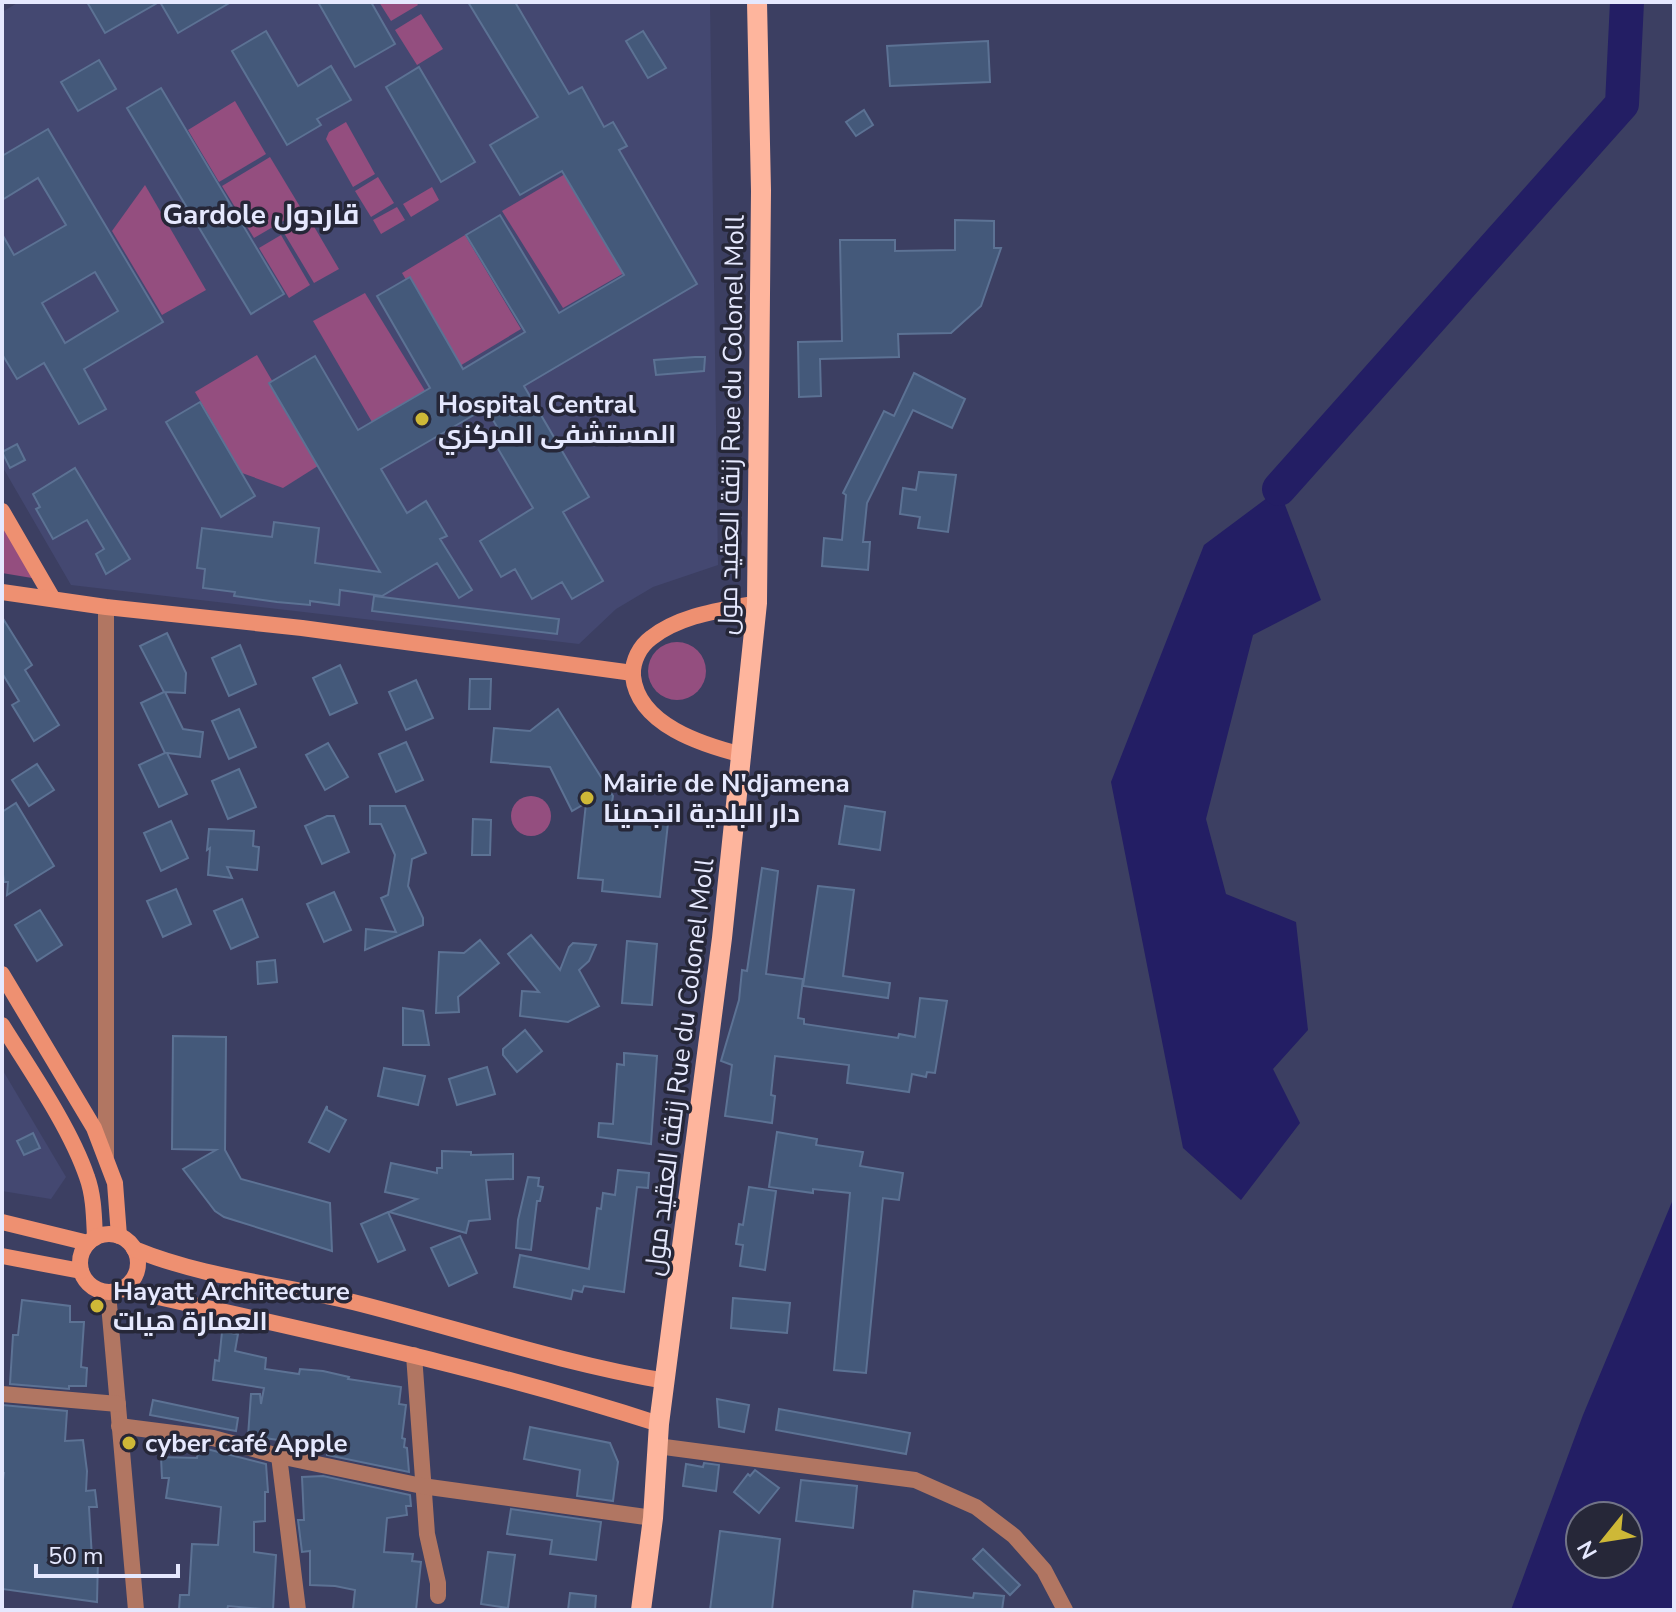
<svg xmlns="http://www.w3.org/2000/svg" width="1676" height="1612" font-family="'Nunito Sans',Cairo,sans-serif">
	<style>
		.built { fill: #444871 }
		.green { fill: #944e7f }
		.water { fill: #231e64; fill-rule: evenodd }
		.lines { fill: none; stroke-linecap: round; stroke-linejoin: round }
		.river { stroke: #231e64; stroke-width: 34 }
		.building { fill: #44597a; stroke: #5c7294; stroke-width: 2; fill-rule: evenodd }
		.street { stroke: #b17662; stroke-width: 16 }
		.secondary { stroke: #ee9071; stroke-width: 16 }
		.primary { stroke: #feb59d; stroke-width: 20 }
		.poi-dot { fill: #ceb837; stroke: #262738; stroke-width: 3 }
		.labels { text-anchor: middle; stroke-width: 7; stroke-linejoin: round; paint-order: stroke }
		.poi-label { font-size: 26px; font-weight: bold; fill: #e5e8fe; stroke: #262738; text-anchor: start }
		.street-label { font-size: 26px; fill: #e5e8fe; stroke: #262738 }
		.neighbourhood-label { font-size: 28px; font-weight: bold; fill: #e5e8fe; stroke: #262738 }
	</style>
	<rect width="100%" height="100%" fill="#3c3f62"/>
	<g class="built">
		<path d="M19,2H710L718,565L653,587L616,609L579,644L71,585L2,466V12Z"/>
		<path d="M2,1069L66,1177L51,1199L2,1191Z"/>
	</g>
	<g class="green">
		<path d="M379,2H416L418,5L391,21Z"/>
		<path d="M421,14L443,49L417,65L395,30Z"/>
		<path d="M235,101L266,154L219,182L188,130Z"/>
		<path d="M346,122L375,174L353,187L326,139L329,132Z"/>
		<path d="M270,157L302,210L254,238L222,186Z"/>
		<path d="M565,174L624,273L563,308L502,211Z"/>
		<path d="M378,177L394,203L371,217L355,191Z"/>
		<path d="M145,185L206,290L162,315L112,231Z"/>
		<path d="M432,187L439,200L411,217L403,204Z"/>
		<path d="M397,207L405,220L381,234L373,220Z"/>
		<path d="M309,218L339,269L314,283L284,233Z"/>
		<path d="M281,235L310,285L289,298L259,248Z"/>
		<path d="M465,235L521,329L458,367L402,273Z"/>
		<path d="M365,293L427,394L372,422L313,321Z"/>
		<path d="M257,355L321,464L283,488L242,473L195,392Z"/>
		<path d="M2,520L38,579L2,573Z"/>
		<circle cx="677" cy="671" r="29"/>
		<circle cx="531" cy="816" r="20"/>
	</g>
	<g class="water">
		<path d="M1279,489L1321,600L1253,635L1206,819L1226,894L1296,922L1308,1030L1273,1069L1300,1123L1241,1200L1183,1148L1111,782L1204,545Z"/>
		<path d="M1674,1197V1610H1511L1583,1415ZM1580,1516H1628V1564H1580Z"/>
	</g>
	<g class="lines">
		<path class="river" d="M1279,489L1622,104L1627,2"/>
	</g>
	<g class="building">
		<path d="M87,2H159L105,33Z"/>
		<path d="M160,2H231L178,33Z"/>
		<path d="M318,2H371L395,44L355,67Z"/>
		<path d="M468,2H515L569,94L582,87L604,127L613,122L627,146L619,150L697,284L524,386L589,497L563,512L603,581L572,599L562,582L532,599L515,569L501,577L480,541L533,508L494,442L503,437L486,408L381,469L407,513L426,501L447,536L440,539L472,590L459,598L437,563L382,596L340,590L339,605L310,601V605L277,602L234,596L235,592L203,588L205,569L197,568L202,528L272,537L274,522L319,528L315,563L380,572L269,383L315,356L358,430L430,388L377,296L410,277L463,369L525,332L466,235L500,215L559,313L624,275L562,171L520,195L490,145L538,117Z"/>
		<path d="M266,31L298,86L331,66L351,100L317,119L321,125L287,145L232,51Z"/>
		<path d="M643,31L666,68L648,78L626,41Z"/>
		<path d="M988,41L990,82L890,86L887,46Z"/>
		<path d="M99,60L116,89L78,111L61,82Z"/>
		<path d="M419,67L475,162L441,182L386,87Z"/>
		<path d="M161,88L284,294L251,314L127,108Z"/>
		<path d="M864,110L873,125L856,136L846,122Z"/>
		<path d="M48,129L163,322L84,369L106,409L79,424L44,363L17,379L2,354V234L14,255L66,225L38,178L2,200V156ZM95,272L118,311L65,343L42,303Z"/>
		<path d="M955,220L994,221V248H1001L981,306L951,333L898,334L899,357L820,359L821,396L799,397L798,342L842,341L840,240H895V251L955,250Z"/>
		<path d="M695,357H705L704,371L656,375L654,360Z"/>
		<path d="M914,373L965,399L952,428L913,410L867,503L863,542H870L868,570L822,566L824,538L842,540L846,495L843,493L884,411L894,416Z"/>
		<path d="M200,402L255,496L221,517L166,422Z"/>
		<path d="M17,444L25,460L10,468L2,452Z"/>
		<path d="M75,468L130,559L106,574L96,554L104,549L87,520L53,539L36,509L40,507L33,494Z"/>
		<path d="M919,472L956,475L948,532L918,528L920,517L900,514L903,488L916,490Z"/>
		<path d="M374,596L559,619L557,634L372,611Z"/>
		<path d="M2,617L32,665L25,670L59,725L34,741L12,705L19,701L2,673Z"/>
		<path d="M167,633L186,673L185,693L165,692L183,729L203,732L200,757L167,753L187,794L159,807L139,765L165,753L141,703L164,692L140,646Z"/>
		<path d="M240,645L256,684L229,696L212,658Z"/>
		<path d="M340,665L357,703L330,715L313,678Z"/>
		<path d="M470,679H491L490,709H469Z"/>
		<path d="M416,680L433,718L406,730L389,692Z"/>
		<path d="M239,709L256,747L229,759L212,721Z"/>
		<path d="M558,709L613,796L610,817L668,823L660,897L602,891L603,880L578,878L586,803L572,811L550,767L491,762L494,728L530,731Z"/>
		<path d="M406,742L423,780L396,792L379,754Z"/>
		<path d="M328,743L348,777L325,790L306,755Z"/>
		<path d="M37,764L54,790L29,806L12,780Z"/>
		<path d="M239,769L256,807L228,819L212,781Z"/>
		<path d="M16,803L54,866L7,895L8,882H4L2,867V812Z"/>
		<path d="M370,806H405L426,853L412,859L408,886L423,918V925L365,950L366,929L396,932L381,898L388,895L395,855L381,824H370Z"/>
		<path d="M845,806L885,812L880,850L839,844Z"/>
		<path d="M327,816H334L349,852L322,864L305,826Z"/>
		<path d="M473,819L491,820L490,855H472Z"/>
		<path d="M171,821L188,858L161,871L144,833Z"/>
		<path d="M209,829L254,831L253,846L259,847L257,870L227,867L232,878L208,875L210,848L207,850Z"/>
		<path d="M762,868L778,871L766,974L803,979L798,1018L804,1019V1024L898,1038L899,1034L915,1037L920,998L947,1001L935,1073L927,1072L926,1077L912,1074L909,1092L847,1083L849,1065L775,1056L771,1095L775,1096L772,1123L725,1116L732,1065L721,1061L739,1000L742,970L747,971Z"/>
		<path d="M818,886L854,890L843,976L890,983L888,998L803,986Z"/>
		<path d="M176,889L191,924L163,937L147,901Z"/>
		<path d="M334,892L351,930L324,942L307,904Z"/>
		<path d="M242,899L258,937L231,949L214,911Z"/>
		<path d="M40,910L62,945L37,961L15,925Z"/>
		<path d="M531,935L560,970L569,947L573,943L596,945L589,961L579,970L599,1006L568,1022L520,1016L522,991L539,992L508,954Z"/>
		<path d="M480,940L499,963L458,997L459,1012L436,1013L439,952L464,953Z"/>
		<path d="M627,941L657,944L652,1005L622,1003Z"/>
		<path d="M275,960L277,982L258,984L257,962Z"/>
		<path d="M403,1008L423,1011L429,1045H403Z"/>
		<path d="M525,1030L542,1051L517,1072L503,1055V1049Z"/>
		<path d="M173,1036L226,1037L225,1150L241,1179L330,1203L332,1251L224,1217L215,1211L183,1169L216,1150L172,1149Z"/>
		<path d="M624,1053L657,1056L651,1144L598,1137L599,1123L613,1124L617,1064L624,1065Z"/>
		<path d="M487,1067L495,1094L457,1105L449,1079Z"/>
		<path d="M384,1068L425,1076L418,1105L378,1096Z"/>
		<path d="M327,1106V1110L346,1120L329,1152L309,1142Z"/>
		<path d="M777,1132L817,1139L816,1145L863,1152L860,1166L903,1173L899,1200L883,1198L866,1373L834,1370L850,1193L813,1189V1193L769,1187Z"/>
		<path d="M33,1133L40,1148L24,1155L17,1141Z"/>
		<path d="M442,1151L471,1152V1155L513,1154V1179L486,1180L490,1219L469,1221L466,1233L389,1212L417,1199L385,1192L391,1163L437,1173V1168H442Z"/>
		<path d="M618,1170L649,1173L648,1188L637,1187L624,1292L584,1286L582,1292L573,1290L571,1299L514,1287L520,1255L589,1269L597,1208L601,1209L603,1193L615,1195Z"/>
		<path d="M528,1177L539,1178L538,1186L543,1187L540,1201H537L531,1250L516,1248L518,1220Z"/>
		<path d="M749,1187L776,1191L765,1270L740,1266L743,1245L736,1244L739,1224L743,1225Z"/>
		<path d="M388,1212L405,1250L378,1262L361,1224Z"/>
		<path d="M460,1236L477,1273L449,1286L431,1248Z"/>
		<path d="M733,1298L790,1303L787,1333L731,1328Z"/>
		<path d="M22,1300L70,1306V1322H84L81,1367L87,1368L86,1386H69V1389L10,1384L13,1335H18Z"/>
		<path d="M222,1332L238,1334L235,1351L266,1358L265,1369L299,1374L300,1369L323,1371L349,1377L348,1379L401,1387L399,1404L406,1405L402,1438L405,1439L404,1447L407,1448L409,1472L327,1455L328,1447L264,1438V1440L248,1436L251,1394H260L261,1404L264,1388L213,1380L215,1360L219,1361Z"/>
		<path d="M717,1399L749,1405L744,1432L719,1427Z"/>
		<path d="M153,1400L238,1418L236,1431L150,1415Z"/>
		<path d="M2,1405L67,1411L65,1441L83,1440L87,1471L86,1491L95,1490L97,1507H89L92,1558H98L97,1602L2,1589V1487L4,1473H2Z"/>
		<path d="M779,1409L910,1433L906,1454L776,1430Z"/>
		<path d="M530,1427L610,1443L618,1462L613,1501L577,1496L580,1470L524,1459Z"/>
		<path d="M199,1447L266,1464L268,1492H265V1521L254,1522V1552L276,1555L273,1610L228,1606L227,1610H179L180,1595H189L192,1544L218,1545L221,1507L166,1498L169,1478H162L161,1457L197,1458Z"/>
		<path d="M704,1463L719,1465L716,1491L683,1486L686,1464L703,1467Z"/>
		<path d="M755,1470L779,1488L759,1513L734,1492L748,1474L750,1476Z"/>
		<path d="M323,1476L410,1495L411,1506H406L407,1515L387,1518L384,1552L413,1554L412,1561L421,1562L416,1610L353,1609L355,1590L335,1586L310,1585V1551L302,1552L298,1520H304L302,1477Z"/>
		<path d="M801,1480L857,1486L853,1528L796,1521Z"/>
		<path d="M511,1509L601,1522L596,1560L550,1554L552,1540L507,1534Z"/>
		<path d="M720,1531L780,1539L772,1610H710Z"/>
		<path d="M983,1549L1020,1585L1010,1595L973,1559Z"/>
		<path d="M488,1552L515,1555L508,1608L481,1604Z"/>
		<path d="M914,1591L973,1598L974,1593L1004,1596L1002,1610H912Z"/>
		<path d="M570,1593L596,1596L595,1610H568Z"/>
	</g>
	<g class="lines">
		<g class="street">
			<path d="M106,607V1156"/>
			<path d="M108,1293L136,1610"/>
			<path d="M414,1355L427,1534L438,1583V1596"/>
			<path d="M2,1394L118,1404"/>
			<path d="M119,1426L213,1438L279,1456L422,1486L653,1518"/>
			<path d="M657,1446L915,1480L976,1507L1014,1536L1044,1570L1065,1610"/>
			<path d="M279,1456L298,1610"/>
		</g>
		<g class="secondary">
			<path d="M2,511L53,599"/>
			<path d="M2,592L106,607L302,628L633,673"/>
			<path d="M743,755C703,745 638,725 633,676C632,661 640,646 651,638C680,615 722,610 757,603"/>
			<path d="M2,974L94,1128L115,1183L119,1236"/>
			<path d="M2,1025C30,1070 70,1127 87,1177C94,1196 94,1218 95,1238"/>
			<path d="M2,1222L88,1243"/>
			<circle cx="109" cy="1263" r="29"/>
			<path d="M134,1249C204,1278 280,1284 353,1302C457,1328 560,1363 666,1381"/>
			<path d="M2,1256L81,1271"/>
			<path d="M123,1289C302,1330 484,1367 659,1424"/>
		</g>
		<path class="primary" d="M641,1610L653,1518L659,1424L722,938L757,603L761,191L757,2"/>
	</g>
	<g class="poi-dot">
		<circle cx="422" cy="419" r="8"/>
		<circle cx="587" cy="798" r="8"/>
		<circle cx="97" cy="1306" r="8"/>
		<circle cx="129" cy="1443" r="8"/>
	</g>
	<g class="labels">
		<g class="poi-label">
			<text x="438" y="413">Hospital Central<tspan x="438" dy="30">المستشفى المركزي</tspan></text>
			<text x="603" y="792">Mairie de N'djamena<tspan x="603" dy="30">دار البلدية انجمينا</tspan></text>
			<text x="113" y="1300">Hayatt Architecture<tspan x="113" dy="30">العمارة هيات</tspan></text>
			<text x="145" y="1452">cyber café Apple</text>
		</g>
		<g class="street-label">
			<text transform="translate(731 425) rotate(-89)" y="9">زنقة العقيد مول Rue du Colonel Moll</text>
			<text transform="translate(679 1067) rotate(-83)" y="9">زنقة العقيد مول Rue du Colonel Moll</text>
		</g>
		<g class="neighbourhood-label">
			<text x="261" y="224">Gardole قاردول</text>
		</g>
	</g>
	<rect width="1676" height="1612" fill="none" stroke="#e5e8fe" stroke-width="8"/>
	<g transform="translate(1604 1540) rotate(240)"><circle r="38" fill="#262738" stroke="#727487" stroke-width="2"/>
	<path d="M0-6L14 30L0 20L-14 30Z" fill="#ceb837"/>
	<text y="-12" font-size="22" font-weight="bold" text-anchor="middle" fill="#e5e8fe">N</text>
	</g>
	<path d="M36 1564v12h142v-12" fill="none" stroke="#e5e8fe" stroke-width="4"/>
	<text x="48" y="1564" font-size="24" fill="#e5e8fe" stroke="#262738" stroke-width="6" paint-order="stroke">50 m</text>
</svg>
